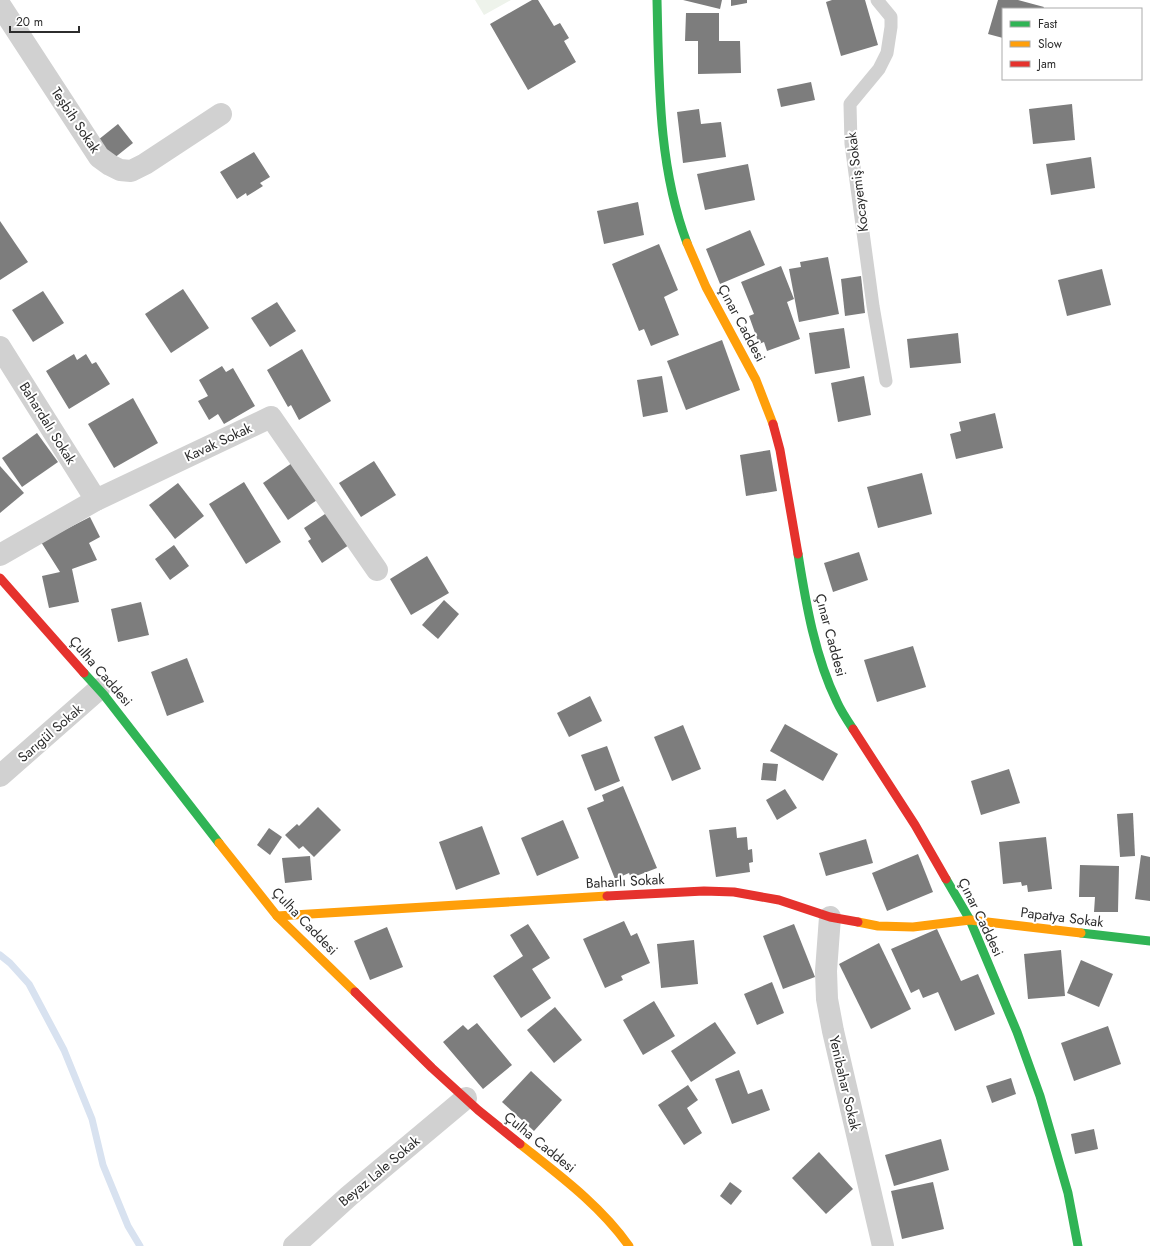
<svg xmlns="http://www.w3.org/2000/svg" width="1150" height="1246" font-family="Jost,sans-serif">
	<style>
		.green { fill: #eef3eb }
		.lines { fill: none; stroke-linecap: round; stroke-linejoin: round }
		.stream { stroke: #d8e2f0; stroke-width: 7 }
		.building { fill: #7d7d7d }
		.lane { stroke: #d1d1d1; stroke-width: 13 }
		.street { stroke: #d1d1d1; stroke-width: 22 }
		.fast { stroke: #30b455; stroke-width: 9 }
		.slow { stroke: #ff9f0a; stroke-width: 9 }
		.jam { stroke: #e5322d; stroke-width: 9 }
		.labels { text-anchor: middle; stroke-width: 4; stroke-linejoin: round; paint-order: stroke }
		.street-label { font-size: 14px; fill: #2c2c2c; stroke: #fff }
	</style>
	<rect width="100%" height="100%" fill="#fff"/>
	<path class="green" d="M475,0H511L484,15Z"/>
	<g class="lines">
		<path class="stream" d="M0,955L10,963L29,984L64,1050L92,1119L103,1165L128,1226L140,1246"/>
	</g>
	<g class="building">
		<path d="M532,0H538L554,26L560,23L569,38L564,41L576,62L528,90L490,24Z"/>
		<path d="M683,0H722L720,9Z"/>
		<path d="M731,0H747V3L731,6Z"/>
		<path d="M832,0H865L878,45L841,56L826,2Z"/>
		<path d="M998,0H1018L1044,7L1043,9H1003V38L988,34Z"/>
		<path d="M686,13H719V41H740L741,73L698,74V41H685Z"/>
		<path d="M811,82L815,100L781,107L777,89Z"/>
		<path d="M1072,104L1075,140L1033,144L1029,109Z"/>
		<path d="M699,109L701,124L721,122L726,157L683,163L677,112Z"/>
		<path d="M118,124L133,143L113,159L98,140Z"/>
		<path d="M254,152L270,177L260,183L263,186L247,196L246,193L237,199L220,172Z"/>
		<path d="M1091,157L1095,188L1051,195L1046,164Z"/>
		<path d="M748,164L755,200L705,210L697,174Z"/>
		<path d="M638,202L644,235L604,244L597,211Z"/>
		<path d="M0,221L28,262L0,280Z"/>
		<path d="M750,230L765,265L720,284L706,249Z"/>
		<path d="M659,244L678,290L664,297L679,335L651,346L644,329L639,331L612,264Z"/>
		<path d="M828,257L839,314L799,322L789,269L801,267L800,262Z"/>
		<path d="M781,266L794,299L787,302L800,339L767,351L764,342L759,344L749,316L754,314L741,282Z"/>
		<path d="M1102,269L1111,305L1067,316L1058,280Z"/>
		<path d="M861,276L865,313L845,316L841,279Z"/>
		<path d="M183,289L209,328L171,353L145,314Z"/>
		<path d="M43,291L64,323L33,342L12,310Z"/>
		<path d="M277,302L296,331L270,347L251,318Z"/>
		<path d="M844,328L850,368L815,374L809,333Z"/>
		<path d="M958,333L961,363L910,368L907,339Z"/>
		<path d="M722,340L740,390L686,410L667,361Z"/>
		<path d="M302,349L331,401L299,420L291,405L288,407L267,370Z"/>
		<path d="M74,354L77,360L86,354L92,364L96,362L110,384L69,409L46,371Z"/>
		<path d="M222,366L226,372L233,368L255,406L224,424L218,414L209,420L198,401L208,396L199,380Z"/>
		<path d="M662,376L668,412L643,417L637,380Z"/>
		<path d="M864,376L871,415L838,422L831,383Z"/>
		<path d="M133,398L158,443L114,468L88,424Z"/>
		<path d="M995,413L1003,448L956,459L950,434L961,431L959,422Z"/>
		<path d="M37,433L58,462L22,487L2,458Z"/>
		<path d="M770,450L777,491L746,496L740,455Z"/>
		<path d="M374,461L396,495L361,517L339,483Z"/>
		<path d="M292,463L317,500L288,520L263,483Z"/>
		<path d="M0,466L24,493L0,513Z"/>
		<path d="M922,473L932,514L878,528L867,487Z"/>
		<path d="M244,482L281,542L246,564L209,504Z"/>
		<path d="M178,483L204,516L175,539L149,505Z"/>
		<path d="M328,512L349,545L322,563L308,541L311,539L304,528Z"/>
		<path d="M90,517L100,537L89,543L97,560L72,569L79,602L49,608L42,576L60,572L41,542Z"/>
		<path d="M174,545L189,566L170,580L155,559Z"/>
		<path d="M859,552L868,580L833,592L824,563Z"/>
		<path d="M427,556L449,593L411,615L390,579Z"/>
		<path d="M444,600L459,614L438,639L422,625Z"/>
		<path d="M141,602L149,635L118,642L111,609Z"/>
		<path d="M913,646L926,687L877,702L864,660Z"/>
		<path d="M187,658L204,702L167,716L151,672Z"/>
		<path d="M590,696L602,721L569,737L557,713Z"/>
		<path d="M785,724L838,754L823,781L770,751Z"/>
		<path d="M683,725L701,769L672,781L654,737Z"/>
		<path d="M607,746L620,781L595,791L581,755Z"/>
		<path d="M763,763L778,764L776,781L761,780Z"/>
		<path d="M1009,769L1020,803L981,815L971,781Z"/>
		<path d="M623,786L657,868L631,878L629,873L615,879L587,808L604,801L602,795Z"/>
		<path d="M785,789L797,808L777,820L766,800Z"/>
		<path d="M318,807L341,830L314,857L303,846L299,849L285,835L297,824L299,826Z"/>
		<path d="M1133,813L1135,856L1120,857L1117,814Z"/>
		<path d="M563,820L579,858L537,876L521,838Z"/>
		<path d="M482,826L500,874L456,890L439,842Z"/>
		<path d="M736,827L737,838L747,837L748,850L752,849L753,862L749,863L750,872L716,877L709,830Z"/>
		<path d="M269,828L282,837L270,855L257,845Z"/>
		<path d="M1046,837L1052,889L1028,892L1027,885L1022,886L1021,882L1003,884L999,842Z"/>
		<path d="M866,839L873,863L826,876L819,853Z"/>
		<path d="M918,854L933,892L887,911L872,873Z"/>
		<path d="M1141,855L1150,857V901L1135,899Z"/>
		<path d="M310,856L312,880L285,883L282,858Z"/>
		<path d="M1080,865L1119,866L1118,912H1094L1095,897H1079Z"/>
		<path d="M624,921L631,936L637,933L650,963L621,976L623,980L605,988L583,939Z"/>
		<path d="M528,924L550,958L532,969L551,998L521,1018L493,976L523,956L510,935Z"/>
		<path d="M794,924L815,977L783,989L763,936Z"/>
		<path d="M387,927L403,967L370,980L354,941Z"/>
		<path d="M937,929L961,981L978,974L995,1014L955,1031L938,992L923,998L919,989L911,993L891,949Z"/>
		<path d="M694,940L698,984L661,988L657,944Z"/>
		<path d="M879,943L911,1009L871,1029L839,964Z"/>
		<path d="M1061,950L1065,996L1028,999L1024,954Z"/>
		<path d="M1081,960L1113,974L1099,1007L1067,993Z"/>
		<path d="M772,982L784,1013L757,1025L744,994Z"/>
		<path d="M654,1001L675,1036L643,1055L623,1020Z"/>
		<path d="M555,1007L582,1040L554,1063L527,1030Z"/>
		<path d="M715,1022L736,1053L691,1082L671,1051Z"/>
		<path d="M477,1023L512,1065L483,1089L443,1042L463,1025L468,1030Z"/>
		<path d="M1108,1026L1121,1064L1074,1081L1061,1043Z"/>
		<path d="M739,1070L748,1094L762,1089L770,1110L732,1124L715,1079Z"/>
		<path d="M531,1071L562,1100L534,1131L502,1102Z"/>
		<path d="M1011,1078L1016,1094L992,1103L986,1086Z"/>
		<path d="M688,1085L698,1100L687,1108L702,1133L684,1145L658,1105Z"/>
		<path d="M1094,1129L1098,1149L1075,1154L1071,1134Z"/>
		<path d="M941,1139L949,1170L894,1186L885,1155Z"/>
		<path d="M819,1152L853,1189L826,1214L792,1178Z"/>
		<path d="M730,1182L742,1191L731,1205L720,1196Z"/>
		<path d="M933,1182L944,1229L902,1239L891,1191Z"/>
	</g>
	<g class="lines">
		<path class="lane" d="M877,0L891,17V27L887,53L879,69L850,104L851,144L873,306L886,381"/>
		<g class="street">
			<path d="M0,5L99,157L110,165L120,170L131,171L145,164L221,114"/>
			<path d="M0,347L96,500"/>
			<path d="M0,555L96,500L271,417L377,570"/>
			<path d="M0,776L99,689"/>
			<path d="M830,917L826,971L827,999L833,1031L883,1246"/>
			<path d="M294,1246L349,1196L466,1098"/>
		</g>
		<g class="fast">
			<path d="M657,0C659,82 658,166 687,243"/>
			<path d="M798,554C806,604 815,657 837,702C841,711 847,720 853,729"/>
			<path d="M84,673L104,695L219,843"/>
			<path d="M946,879L970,920L1017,1032L1040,1096L1068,1193L1078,1246"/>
			<path d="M1081,933L1150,941"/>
		</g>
		<g class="slow">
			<path d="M687,243L706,287L756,380L773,424"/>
			<path d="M219,843L277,916L355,992"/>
			<path d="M277,916L607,896"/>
			<path d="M858,922L878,926L913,927L970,920L1081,933"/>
			<path d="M520,1144C559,1175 600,1205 629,1246"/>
		</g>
		<g class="jam">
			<path d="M773,424L780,450L798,554"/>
			<path d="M0,578L84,673"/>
			<path d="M853,729L915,825L946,879"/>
			<path d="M607,896L704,891L734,892L779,900L830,917L858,922"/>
			<path d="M355,992L432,1068L478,1110L520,1144"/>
		</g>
	</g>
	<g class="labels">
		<g class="street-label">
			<text transform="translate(76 120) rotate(56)" y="5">Teşbih Sokak</text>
			<text transform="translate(857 182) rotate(-97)" y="5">Kocayemiş Sokak</text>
			<text transform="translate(742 323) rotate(62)" y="5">Çınar Caddesi</text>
			<text transform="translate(48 423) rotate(58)" y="5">Bahardalı Sokak</text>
			<text transform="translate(218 442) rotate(-25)" y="5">Kavak Sokak</text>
			<text transform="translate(831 635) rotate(75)" y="5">Çınar Caddesi</text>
			<text transform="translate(101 671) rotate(49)" y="5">Çulha Caddesi</text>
			<text transform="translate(50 733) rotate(-41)" y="5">Sarıgül Sokak</text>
			<text transform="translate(625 881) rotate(-3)" y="5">Baharlı Sokak</text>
			<text transform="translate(981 917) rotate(64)" y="5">Çınar Caddesi</text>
			<text transform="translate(1062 917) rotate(7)" y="5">Papatya Sokak</text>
			<text transform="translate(305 921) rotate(46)" y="5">Çulha Caddesi</text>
			<text transform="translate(845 1083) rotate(77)" y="5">Yenibahar Sokak</text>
			<text transform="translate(540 1142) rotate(39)" y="5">Çulha Caddesi</text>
			<text transform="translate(379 1171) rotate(-40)" y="5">Beyaz Lale Sokak</text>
		</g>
	</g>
	<rect x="1002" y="8" width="140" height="72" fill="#ffffff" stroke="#ababab"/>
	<rect x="1010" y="21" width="20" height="6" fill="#30b455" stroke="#ababab"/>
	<text x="1038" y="28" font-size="12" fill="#2c2c2c">Fast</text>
	<rect x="1010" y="41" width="20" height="6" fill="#ff9f0a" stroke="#ababab"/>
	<text x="1038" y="48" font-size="12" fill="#2c2c2c">Slow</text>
	<rect x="1010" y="61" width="20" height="6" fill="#e5322d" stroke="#ababab"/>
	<text x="1038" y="68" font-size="12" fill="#2c2c2c">Jam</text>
	<path d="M10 26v6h69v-6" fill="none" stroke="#2c2c2c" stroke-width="2"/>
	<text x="16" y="26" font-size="12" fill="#2c2c2c" stroke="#ffffff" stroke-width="3" paint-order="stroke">20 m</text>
</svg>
